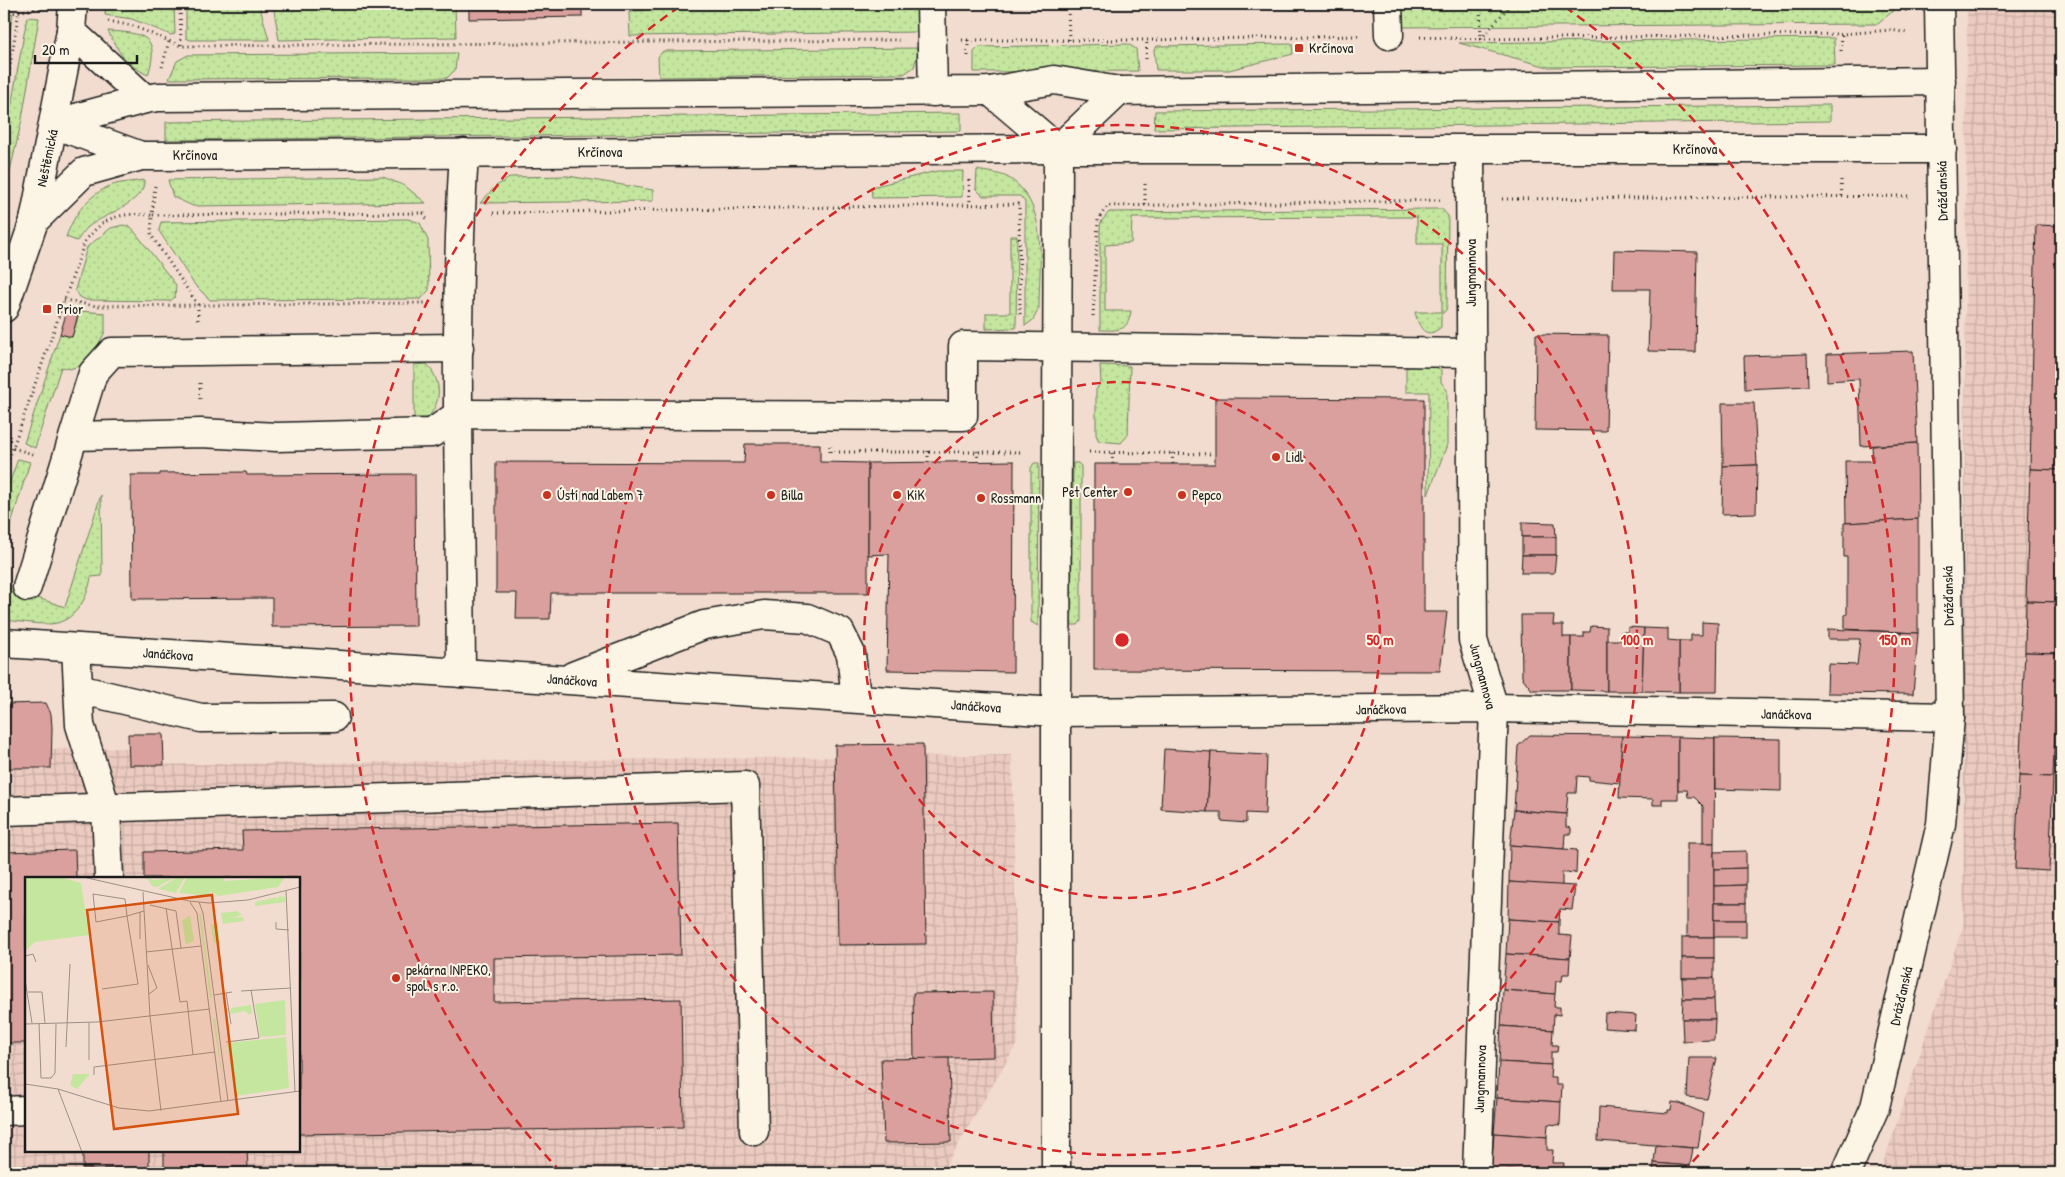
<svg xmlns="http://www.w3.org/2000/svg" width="2065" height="1177" font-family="'Patrick Hand',sans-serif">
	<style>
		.industrial { fill: url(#industrial-grid); fill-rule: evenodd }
		.grass { fill: url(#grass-dots); stroke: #70815e }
		.building { fill: #daa09d; stroke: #1c1c1c }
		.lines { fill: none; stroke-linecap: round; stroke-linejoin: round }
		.minor-casing { stroke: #1c1c1c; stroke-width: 31 }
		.path { stroke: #1c1c1c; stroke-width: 3; stroke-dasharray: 1 4; stroke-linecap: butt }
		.minor { stroke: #fcf5e5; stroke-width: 28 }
		.ring { fill: none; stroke: #d62828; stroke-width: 2.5; stroke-dasharray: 9 6 }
		.poi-dot { fill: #c8321e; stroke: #fcf5e5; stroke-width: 2 }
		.labels { text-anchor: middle; stroke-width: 4; stroke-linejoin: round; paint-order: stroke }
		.poi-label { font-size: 14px; fill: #1c1c1c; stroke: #fcf5e5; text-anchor: start }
		.street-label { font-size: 14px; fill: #1c1c1c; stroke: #fcf5e5 }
		.inset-road { fill: none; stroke: #9c8f87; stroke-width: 1 }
		.view { fill: #d4530e; fill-opacity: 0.15; stroke: #d4530e; stroke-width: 2.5 }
		.inset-edge { fill: none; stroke: #1c1c1c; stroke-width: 2.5 }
		.centre { fill: #d62828; stroke: #fcf5e5; stroke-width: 2.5 }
		.ring-label { font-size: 15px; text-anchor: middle; font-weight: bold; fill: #d62828; stroke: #fcf5e5; stroke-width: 4; stroke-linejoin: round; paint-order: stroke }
	</style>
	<defs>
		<pattern id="industrial-grid" width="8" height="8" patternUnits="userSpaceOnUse" patternTransform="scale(1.25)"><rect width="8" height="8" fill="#ebcac0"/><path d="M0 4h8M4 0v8" fill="none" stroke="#c9ada4"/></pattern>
		<pattern id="grass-dots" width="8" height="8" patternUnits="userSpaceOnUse" patternTransform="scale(1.25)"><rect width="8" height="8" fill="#c5e69f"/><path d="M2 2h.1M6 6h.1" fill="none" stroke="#a9c588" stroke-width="1.8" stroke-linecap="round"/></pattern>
	</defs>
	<rect width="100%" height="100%" fill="#f2dccf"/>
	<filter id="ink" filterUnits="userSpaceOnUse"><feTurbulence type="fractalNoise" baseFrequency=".02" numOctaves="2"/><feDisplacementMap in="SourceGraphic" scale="10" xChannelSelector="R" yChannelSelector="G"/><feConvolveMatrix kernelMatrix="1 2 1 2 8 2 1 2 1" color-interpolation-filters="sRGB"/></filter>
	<g filter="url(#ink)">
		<g class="industrial">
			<path d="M1967,4H2061V1173H1880L1963,926Z"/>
			<path d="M130,748L129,765L1012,755L1018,1042L942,1172L4,1173V768H50L52,749ZM26,878H299V1151H26Z"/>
		</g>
		<g class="grass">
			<path d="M106,4H174L175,34L171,35L132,19L105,15Z"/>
			<path d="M186,4H259L269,40H190L186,38Z"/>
			<path d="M273,4H455L456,37L279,40Z"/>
			<path d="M687,4H910L919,14V32L630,36L629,12Z"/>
			<path d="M1391,4H1896L1895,9L1878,24L1397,27Z"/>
			<path d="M13,13L4,66V16Z"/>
			<path d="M27,17L39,18L22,119L4,197V146Z"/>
			<path d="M108,31C143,33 161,35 148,75C125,64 119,53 108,31Z"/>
			<path d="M1834,38L1835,65L1548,67L1459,43Z"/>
			<path d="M1128,44L1136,49L1138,71L974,72V52L979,47Z"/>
			<path d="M1292,44L1293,54L1229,70H1156L1154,50L1157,46Z"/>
			<path d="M919,48L914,67L904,74L659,77L658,57L663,51Z"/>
			<path d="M457,53L455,70L447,78L169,79L177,61L188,55Z"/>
			<path d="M1830,105V121L1154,129L1155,111Z"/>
			<path d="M961,113V131L166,140V122Z"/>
			<path d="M977,170C986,172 999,173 1007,177C1050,201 1039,267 1039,308L1033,320L1025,326V202L1020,196H983L976,189Z"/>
			<path d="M937,171H963L962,197L872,198L871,187Z"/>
			<path d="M568,176L653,190V201L480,203L496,186L511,177Z"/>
			<path d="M383,177L405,186L426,203L193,206L173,197L168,180Z"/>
			<path d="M144,180C146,203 101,215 87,228C83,232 80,237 77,241L66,237C75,213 87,196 112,185C121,182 134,182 144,180Z"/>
			<path d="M1435,209H1442L1448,216L1447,305L1446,310L1441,315V327C1425,342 1418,325 1415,312H1442V244H1417V217L1132,218L1131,243L1105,245V311H1131C1128,333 1117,330 1100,330V228L1101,222L1109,212Z"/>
			<path d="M408,219L420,223L428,240L429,290L421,299L210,300L194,284L159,231L161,222Z"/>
			<path d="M123,225L131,227L176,285L175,297L170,301L86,300L80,297L75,290L87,247L111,228Z"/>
			<path d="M1010,236H1017L1016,328L986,329V313H1010Z"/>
			<path d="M80,311L105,313V332L94,352L82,365L70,369L61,367L35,448L24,443L60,334L72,337Z"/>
			<path d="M427,364C442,382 442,400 428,418H414V365Z"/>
			<path d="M1100,365L1130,366L1128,435L1121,443L1099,441L1096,435V390L1101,382Z"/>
			<path d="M1435,366L1441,370V382L1447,390V445L1428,495L1429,392H1406V367Z"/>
			<path d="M18,459L30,462L4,546V498Z"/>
			<path d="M1034,463H1039L1038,626L1031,622V468Z"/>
			<path d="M1073,463H1078L1081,466V621L1078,625H1071Z"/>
			<path d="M101,495L102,576L91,577C88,599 73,625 47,624C33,624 18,621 4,620V587L65,607Z"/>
		</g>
		<g class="building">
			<path d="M469,4H582V17L469,19Z"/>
			<path d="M2036,225L2061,226V470L2030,469Z"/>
			<path d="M1614,250L1697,252L1695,352L1648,351L1650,289H1613Z"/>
			<path d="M67,311L78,315L72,337L60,334Z"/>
			<path d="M1536,334L1608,335L1606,431L1535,430Z"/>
			<path d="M1913,351L1917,443L1861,446L1859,379L1827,381V354Z"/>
			<path d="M1807,354L1808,386L1745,389L1744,356Z"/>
			<path d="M1215,398L1424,399V612H1447L1440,671L1094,670V464H1215Z"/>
			<path d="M1722,403H1754L1757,465L1723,466Z"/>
			<path d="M1917,443L1918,519L1846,523L1845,461H1873L1872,446Z"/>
			<path d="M745,444H820V462L868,463V593H551L550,619H516L517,593H496V462L744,463Z"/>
			<path d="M1014,461L1013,672L887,670L889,554L868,555V463Z"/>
			<path d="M1757,465L1756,513L1722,514L1723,466Z"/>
			<path d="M2030,469L2061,470V602L2026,601Z"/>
			<path d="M246,472L247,475L415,474L416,626L272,627V598L132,599L131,475H160V473Z"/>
			<path d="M1918,519V633L1845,629V615L1847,614V557H1844V523Z"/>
			<path d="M1522,522L1555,523L1556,537H1522Z"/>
			<rect x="1522" y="537" width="34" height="18"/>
			<path d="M1522,555H1556L1554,573H1521Z"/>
			<path d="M2026,601L2060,602L2058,653L2025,652Z"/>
			<path d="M1521,615H1554L1553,625H1563V637H1571V690H1532L1522,677Z"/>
			<path d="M1702,622L1718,623L1717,692H1679V641H1691V635H1702Z"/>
			<path d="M1591,626L1607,627V691L1571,690V637H1584V632H1590Z"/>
			<path d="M1628,627L1644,628L1642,691H1607V640H1621V632H1628Z"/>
			<path d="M1644,628L1668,629V640L1679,641V692L1642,691Z"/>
			<path d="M1828,629L1918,633L1913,694L1827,693L1828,664L1857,665L1860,639H1828Z"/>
			<path d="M2025,652L2058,653L2053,777L2019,776Z"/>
			<path d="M46,703L51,714L52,728L51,768H4V704Z"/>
			<path d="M128,734H163L164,765H129Z"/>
			<path d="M1530,735L1622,736L1620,783L1589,780V777L1577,776L1576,793H1568L1566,814L1514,810L1518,746Z"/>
			<path d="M1622,736L1678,737V799H1662V805H1653V799L1619,798Z"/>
			<path d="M1678,737L1715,738L1714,843H1703V806L1694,797H1688L1687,790H1678Z"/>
			<path d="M1715,738L1781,739V791L1715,789Z"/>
			<path d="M923,744L926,944L838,945L835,745Z"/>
			<path d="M1164,749L1211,752L1207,812L1161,809Z"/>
			<path d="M1211,752L1267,755L1265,814L1246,813V823L1221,821V812H1207Z"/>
			<path d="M2019,776L2053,777L2049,871L2015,869Z"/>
			<path d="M1514,810L1566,814V827L1571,828V834H1565L1564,849L1510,845Z"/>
			<path d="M678,823L681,955L494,958V1002L681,999L683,1127L299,1134V878H144V852L243,850L242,831Z"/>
			<rect x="1687" y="843" width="27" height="94"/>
			<path d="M1510,845L1577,850L1576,873L1562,872V886L1509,882Z"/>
			<path d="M75,850L76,878H26V1043H4V852Z"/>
			<path d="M1746,851V868L1714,869V852Z"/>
			<path d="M1746,868V885L1714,886V869Z"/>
			<path d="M1509,882L1575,886L1572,910L1560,909L1559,922L1508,919Z"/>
			<path d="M1746,885V903H1714V886Z"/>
			<rect x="1714" y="903" width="32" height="17"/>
			<path d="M1508,919L1559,922V935L1572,936L1570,958L1506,954Z"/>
			<rect x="1714" y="920" width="32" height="17"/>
			<path d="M2059,933H2061V970H2055Z"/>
			<rect x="1682" y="937" width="32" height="21"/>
			<path d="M1506,954L1570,958L1569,974H1563L1562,981H1556L1555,994L1503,990Z"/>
			<rect x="1682" y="958" width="32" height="20"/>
			<path d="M1682,978H1714V999H1683Z"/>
			<path d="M1503,990L1555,994L1554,1007H1560V1015L1554,1014L1553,1030L1501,1026Z"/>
			<path d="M993,992L994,1057L914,1059L913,993Z"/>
			<path d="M1683,999H1714L1715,1019H1682Z"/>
			<path d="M1605,1013L1636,1015L1635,1030L1604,1028Z"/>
			<path d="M1682,1019H1715L1714,1040L1683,1041Z"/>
			<path d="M1501,1026L1553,1030L1552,1045H1558L1557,1052H1551V1065L1499,1062Z"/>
			<path d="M949,1058L951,1142L884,1143L881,1059Z"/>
			<path d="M1689,1058H1717L1707,1099L1687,1097Z"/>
			<path d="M1499,1062L1551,1065L1550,1078H1556V1085H1562L1561,1102L1497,1098Z"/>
			<path d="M1497,1098L1561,1102L1560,1125L1548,1124L1547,1137L1494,1133Z"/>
			<path d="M1672,1102L1679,1103L1703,1113L1698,1148L1598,1141L1599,1107L1668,1113V1110H1671Z"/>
			<path d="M1494,1133L1547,1137V1150H1553L1552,1163H1564L1563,1173L1491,1170Z"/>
			<path d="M1656,1145L1693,1148L1690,1166L1654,1163Z"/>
			<path d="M83,1151H149V1168L83,1169Z"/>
			<path d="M164,1151H247L248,1167L164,1168Z"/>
			<path d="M1654,1163L1690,1166L1689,1173H1653Z"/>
			<path d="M1491,1170L1537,1173H1491Z"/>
		</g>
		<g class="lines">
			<g class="minor-casing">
				<g id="minor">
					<path d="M931,4L933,92"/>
					<path d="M1388,4L1389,35"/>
					<path d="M71,31L145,99"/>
					<path d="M990,91L1058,149"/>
					<path d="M54,124L145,99L158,97L990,91L1054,80L1119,91L1941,81"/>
					<path d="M54,124L141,156"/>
					<path d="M1058,149L1119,91"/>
					<path d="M1470,149L1473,640L1494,708L1477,1173"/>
					<path d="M34,221L84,172L141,156H156L1058,149H1942"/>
					<path d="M4,308L34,221L71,31L73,4"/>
					<path d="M74,436L201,433L277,437L432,433L459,414L963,416V346L1471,353"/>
					<path d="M27,587L93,373L112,352L459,348"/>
					<path d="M4,643L1056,712L1494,708L1950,717"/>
					<path d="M76,648L80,725L106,808L109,878"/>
					<path d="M461,673C460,500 453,326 464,153"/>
					<path d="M573,676L704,625L764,615L807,618L840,632L851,654L856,698"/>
					<path d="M78,689L201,718L334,717"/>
					<path d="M4,811L745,786L754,1131"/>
					<path d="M4,1111L26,1110"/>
					<path d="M1056,1173V712L1058,149"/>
					<path d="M1846,1173L1875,1107L1941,824L1950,717L1939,4"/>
				</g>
			</g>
			<g class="path">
				<path d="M180,4L181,46"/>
				<path d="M1068,4L1069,40"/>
				<path d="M1480,4L1481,39"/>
				<path d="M1898,4L1907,11"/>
				<path d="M4,14L41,8"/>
				<path d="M108,21L133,26L181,46L899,40"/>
				<path d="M1420,37L1481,39L1842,34L1891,30L1908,33"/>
				<path d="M1481,39L1511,4"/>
				<path d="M962,40H1147L1358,36"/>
				<path d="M968,40V59"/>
				<path d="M1841,51L1842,34"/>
				<path d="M1146,59L1147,40"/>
				<path d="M162,67L169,41"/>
				<path d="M4,104L20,4"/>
				<path d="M969,180L970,204"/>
				<path d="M1841,180L1842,197"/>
				<path d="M155,186L152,215L425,213"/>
				<path d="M1502,199L1911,196"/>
				<path d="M1145,205V181"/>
				<path d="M424,213L428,222"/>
				<path d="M493,213L1019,204L1020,314"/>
				<path d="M64,300L96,306L428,303"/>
				<path d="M1093,316L1098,220L1107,206L1440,200"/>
				<path d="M200,383V402"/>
				<path d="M830,446V452H1024"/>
				<path d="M13,448L36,455"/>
				<path d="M928,451V462"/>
				<path d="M977,451L978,461"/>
				<path d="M1089,452L1214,454"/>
				<path d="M1112,453L1113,464"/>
				<path d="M1172,453L1173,464"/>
				<path d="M4,473L85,241C106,215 120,213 152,215L151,235L198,305V320"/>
			</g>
			<use href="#minor" class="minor"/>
		</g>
	</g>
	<g class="ring">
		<circle cx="1122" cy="640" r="258"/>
		<circle cx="1122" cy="640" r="515"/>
		<path d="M561 1172A773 773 0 0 1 679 7M1565 7A773 773 0 0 1 1683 1172"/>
	</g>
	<g class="poi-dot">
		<rect x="1294" y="43" width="10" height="10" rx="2.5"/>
		<rect x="42" y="304" width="10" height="10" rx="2.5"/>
		<circle cx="1276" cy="457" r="5"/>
		<circle cx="1128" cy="492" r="5"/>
		<circle cx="547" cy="495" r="5"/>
		<circle cx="771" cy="495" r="5"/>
		<circle cx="897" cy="495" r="5"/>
		<circle cx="1182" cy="495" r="5"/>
		<circle cx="981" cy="498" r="5"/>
		<circle cx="396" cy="978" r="5"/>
	</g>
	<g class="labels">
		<g class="poi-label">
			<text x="1309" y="53">Krčínova</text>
			<text x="57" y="314">Prior</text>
			<text x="1286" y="462">Lidl</text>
			<text x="1118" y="497" text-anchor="end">Pet Center</text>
			<text x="557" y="500">Ústí nad Labem 7</text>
			<text x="781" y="500">Billa</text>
			<text x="907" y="500">KiK</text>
			<text x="1192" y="500">Pepco</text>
			<text x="991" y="503">Rossmann</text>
			<text x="406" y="975">pekárna INPEKO,<tspan x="406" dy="16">spol. s r.o.</tspan></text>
		</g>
		<g class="street-label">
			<text x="1695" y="154">Krčínova</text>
			<text x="600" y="157">Krčínova</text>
			<text x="195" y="160">Krčínova</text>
			<text transform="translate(47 158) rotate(-78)" y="5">Neštěmická</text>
			<text transform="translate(1942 191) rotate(-91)" y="5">Drážďanská</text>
			<text transform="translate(1471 273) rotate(-90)" y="5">Jungmannova</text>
			<text transform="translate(1948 596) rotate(-91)" y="5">Drážďanská</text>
			<text transform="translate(168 654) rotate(4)" y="5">Janáčkova</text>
			<text transform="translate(1483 676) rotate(75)" y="5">Jungmannova</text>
			<text transform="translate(572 680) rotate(4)" y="5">Janáčkova</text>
			<text transform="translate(976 706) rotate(4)" y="5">Janáčkova</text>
			<text transform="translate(1381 709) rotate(-1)" y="5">Janáčkova</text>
			<text transform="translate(1786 714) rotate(1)" y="5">Janáčkova</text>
			<text transform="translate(1901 996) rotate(-77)" y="5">Drážďanská</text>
			<text transform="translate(1480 1079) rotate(-88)" y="5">Jungmannova</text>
		</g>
	</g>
	<g transform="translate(25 877)">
		<rect width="275" height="275" fill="#f2dccf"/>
		<path d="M0,0H34L56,6L64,58L10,65L0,74ZM121,0L128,3L149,1L132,10L127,9ZM153,0H160L151,16L133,12ZM162,0H198L199,4L260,0L253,10L194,19L184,14L185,19L154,16ZM255,19L260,20V25L230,29V25L253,20L250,26ZM212,34L217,38L205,41L218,40L219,44L198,47L196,36ZM174,37H176L187,121H185ZM165,38L169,64L161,67L157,44ZM193,46L195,66H189L186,48ZM260,123L261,158L235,160L230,127ZM226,128L227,136L224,138L220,134L205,137L206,131ZM190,141L199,213L188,142ZM261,160L264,211L210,219L202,166ZM48,197H64V198L52,212L45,208Z" fill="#c5e69f"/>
		<path class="inset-road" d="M58,0L164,24L184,26L223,23L275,10M261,14L270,215M118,15L125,139L136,234M165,25L172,36L196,225M174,25L178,36L203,224M125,28L151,34L156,71M141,31L155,125L162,124L168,178M115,35V62M251,45V52L264,53M121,75L176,69M0,79L8,77L11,85M123,88L132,111L124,117M0,103L7,146M77,112L113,107L102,39L100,22L68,17L71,45L102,39L119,34M216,114L266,111M3,115H17L20,146M201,116L206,147M189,118L207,115M14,146L16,201H26L30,196L31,147M0,147L72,145L185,132M201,165L234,161L226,113M41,170L45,87M64,183V146M69,198V190L190,175M0,207L33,212L94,231L124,234L275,214M33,212L57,275"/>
		<path class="view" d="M187,18L213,237L89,252L62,33Z"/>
		<rect width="275" height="275" class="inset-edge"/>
	</g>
	<circle cx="1122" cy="640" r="8" class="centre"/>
	<g class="ring-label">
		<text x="1380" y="645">50 m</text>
		<text x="1637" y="645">100 m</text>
		<text x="1895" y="645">150 m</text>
	</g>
	<rect width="2065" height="1177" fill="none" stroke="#fcf5e5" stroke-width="20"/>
	<rect x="10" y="10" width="2045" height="1157" fill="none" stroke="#1c1c1c" stroke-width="2" filter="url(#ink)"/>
	<path d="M35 55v8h102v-8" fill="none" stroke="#1c1c1c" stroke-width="2.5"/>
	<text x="42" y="55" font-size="15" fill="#1c1c1c" stroke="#fcf5e5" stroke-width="4" paint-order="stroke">20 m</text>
</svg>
